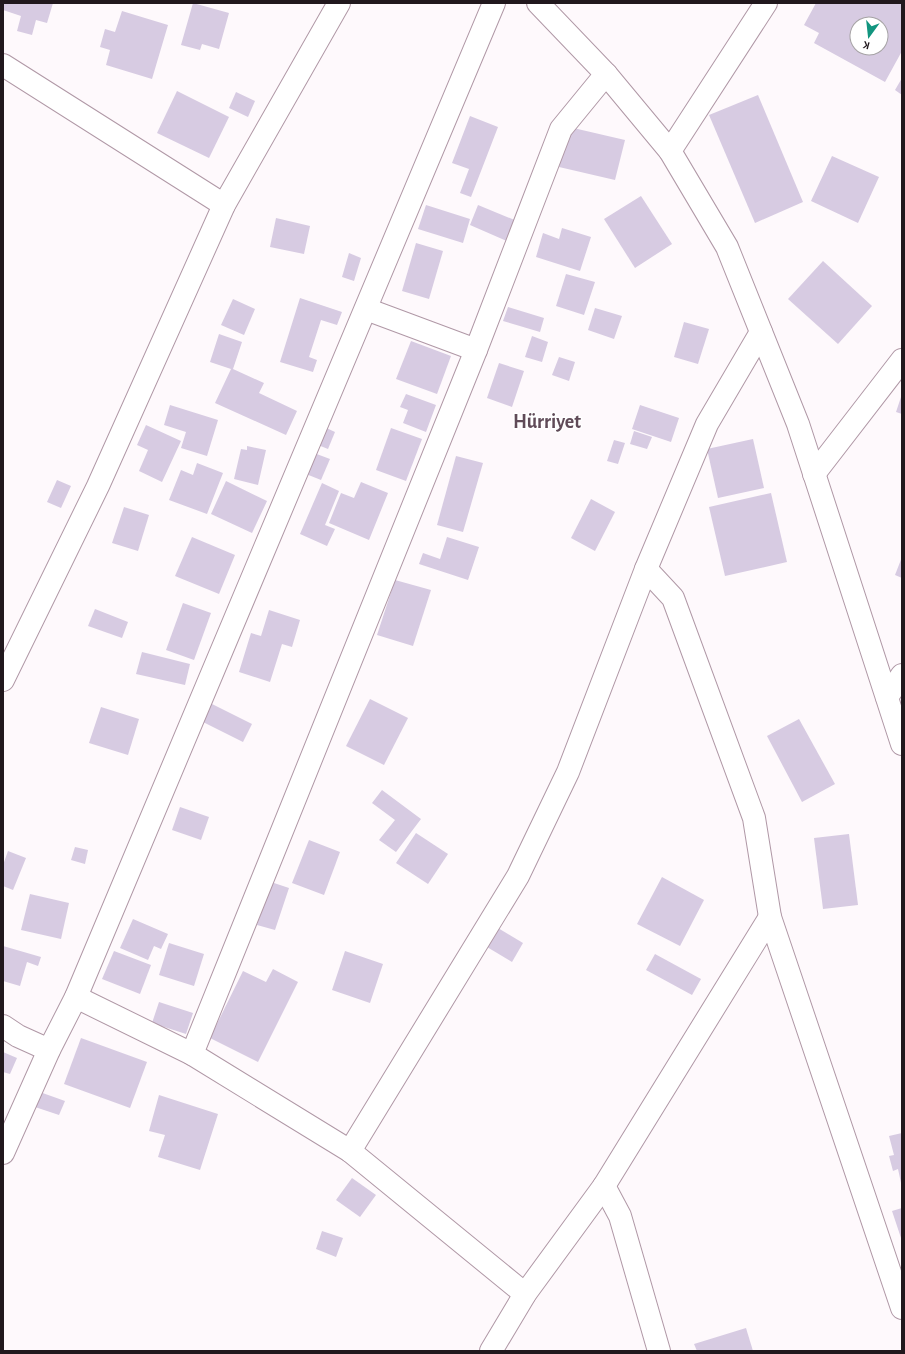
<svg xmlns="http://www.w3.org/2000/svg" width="905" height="1354" font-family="'Alegreya Sans',sans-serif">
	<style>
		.building { fill: #d7cbe2; fill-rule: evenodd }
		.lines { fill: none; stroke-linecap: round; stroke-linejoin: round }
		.minor-casing { stroke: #b098a6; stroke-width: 24 }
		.minor { stroke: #fff; stroke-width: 22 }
		.labels { text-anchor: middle; stroke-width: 3; stroke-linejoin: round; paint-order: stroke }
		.district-label { font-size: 20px; font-weight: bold; fill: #604b58; stroke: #fff }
	</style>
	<rect width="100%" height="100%" fill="#fef9fc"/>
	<g class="building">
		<path d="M3,3H53L47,23L36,20L32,35L17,31L21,16L3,10Z"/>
		<path d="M193,3L229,13L219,49L202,44L200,50L181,45Z"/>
		<path d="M816,3H902V51L885,82L814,43L819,33L804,25ZM857,24H881V48H857Z"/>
		<path d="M122,11L168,25L152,79L106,65L110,50L100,47L105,29L115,32Z"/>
		<path d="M902,78V95L895,90Z"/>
		<path d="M177,91L229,117L209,158L157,133Z"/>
		<path d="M236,92L255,101L248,117L229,108Z"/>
		<path d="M758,95L803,202L755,223L709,115Z"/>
		<path d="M470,116L498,127L471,197L460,193L469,169L452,163Z"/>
		<path d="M569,127L625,140L615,180L559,167Z"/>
		<path d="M832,156L879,177L858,223L811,201Z"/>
		<path d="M641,196L672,244L635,268L604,219Z"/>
		<path d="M426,205L470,219L463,243L418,229Z"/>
		<path d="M478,205L517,221L509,242L470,225Z"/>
		<path d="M276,218L310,226L304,254L270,247Z"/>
		<path d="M562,228L591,237L580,271L536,257L543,233L559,239Z"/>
		<path d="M416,243L443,251L429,299L402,291Z"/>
		<path d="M349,253L361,258L354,281L342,277Z"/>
		<path d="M823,261L872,306L838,344L788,299Z"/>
		<path d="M566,274L595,282L584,315L556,306Z"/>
		<path d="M300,298L342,312L337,325L321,320L309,357L317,360L313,372L280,362Z"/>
		<path d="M233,299L255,309L244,335L221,325Z"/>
		<path d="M508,307L544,318L540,332L503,321Z"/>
		<path d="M595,308L622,316L614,339L588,330Z"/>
		<path d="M684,322L709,329L698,364L674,357Z"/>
		<path d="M219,334L242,342L233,369L264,383L259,393L297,411L286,435L215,403L231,369L210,362Z"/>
		<path d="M532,336L548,342L542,362L525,357Z"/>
		<path d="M411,341L451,356L437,394L396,379Z"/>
		<path d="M559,357L575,362L569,381L552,375Z"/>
		<path d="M499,363L524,371L512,407L487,398Z"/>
		<path d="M406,394L436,405L426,432L403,423L408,410L400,407Z"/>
		<path d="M902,394V414L896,412Z"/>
		<path d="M170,405L218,420L207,456L181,448L186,432L164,425Z"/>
		<path d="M640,405L679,418L671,442L632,429Z"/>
		<path d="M146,425L181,441L162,482L139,471L148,450L137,445Z"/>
		<path d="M320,425L335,432L328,449L313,443Z"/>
		<path d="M391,428L422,439L406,481L376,470Z"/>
		<path d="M634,431L652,437L647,449L630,444Z"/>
		<path d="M753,439L764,488L718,498L707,449Z"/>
		<path d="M614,440L625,443L618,464L607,461Z"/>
		<path d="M247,446L266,450L258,485L234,479L241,449L247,450Z"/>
		<path d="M314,453L330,459L321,480L306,474Z"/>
		<path d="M456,456L483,463L463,532L437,525Z"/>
		<path d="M197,463L223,473L207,514L169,500L181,470L193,475Z"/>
		<path d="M57,480L71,486L61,508L47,502Z"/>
		<path d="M226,481L267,501L252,533L211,514Z"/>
		<path d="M361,482L388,493L369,540L329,523L341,493L354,498Z"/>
		<path d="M322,483L339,491L325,525L335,529L327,546L300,534Z"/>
		<path d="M771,493L787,562L725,576L709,507Z"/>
		<path d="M591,499L615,512L595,551L571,538Z"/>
		<path d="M124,507L149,515L138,551L112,543Z"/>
		<path d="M192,537L235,555L219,594L175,576Z"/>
		<path d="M447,537L479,547L468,580L419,564L423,553L440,559Z"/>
		<path d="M902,557V578L895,575Z"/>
		<path d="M395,580L431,590L413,646L377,635Z"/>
		<path d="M183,603L211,613L194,660L166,650Z"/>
		<path d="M95,609L128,622L122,638L88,626Z"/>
		<path d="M269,610L300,620L292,647L282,644L270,682L239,672L251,633L261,636Z"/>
		<path d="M142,652L190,664L185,685L136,674Z"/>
		<path d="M370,699L408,718L384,765L346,746Z"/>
		<path d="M206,701L252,724L243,742L197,719Z"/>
		<path d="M101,707L139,719L128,755L89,743Z"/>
		<path d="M799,719L835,784L802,802L767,736Z"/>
		<path d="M382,790L421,819L396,852L379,840L395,820L372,803Z"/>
		<path d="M180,807L209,817L201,840L172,830Z"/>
		<path d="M416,833L448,854L428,884L396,863Z"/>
		<path d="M849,834L858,905L823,909L814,838Z"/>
		<path d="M309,840L340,852L324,895L292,883Z"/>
		<path d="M75,847L88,850L85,864L71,860Z"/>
		<path d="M8,851L26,858L13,890L3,886V865Z"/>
		<path d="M662,877L704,900L680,946L637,924Z"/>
		<path d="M271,882L289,888L275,930L257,925Z"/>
		<path d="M30,894L69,903L61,939L21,930Z"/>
		<path d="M133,919L168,934L161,949L154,946L148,960L120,948Z"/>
		<path d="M493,925L523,943L512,962L482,944Z"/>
		<path d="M169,943L204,954L194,986L159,975Z"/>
		<path d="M3,946L41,957L38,966L27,962L20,986L3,981Z"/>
		<path d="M114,951L151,965L140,994L102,979Z"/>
		<path d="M345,951L383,964L370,1003L332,990Z"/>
		<path d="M655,954L701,979L692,995L646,970Z"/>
		<path d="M273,969L298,982L258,1062L210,1038L243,971L266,982Z"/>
		<path d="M159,1002L193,1013L186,1034L152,1023Z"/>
		<path d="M81,1038L147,1062L130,1108L64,1084Z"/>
		<path d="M3,1052L17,1058L10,1074L3,1072Z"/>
		<path d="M37,1091L65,1101L59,1115L32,1106Z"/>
		<path d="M159,1095L218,1114L200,1170L158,1157L165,1135L149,1131Z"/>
		<path d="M902,1133V1183H901L898,1169L893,1171L889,1156L894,1155L889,1136Z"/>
		<path d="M352,1178L376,1195L360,1217L336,1200Z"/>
		<path d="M902,1208V1238H901L892,1211Z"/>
		<path d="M322,1231L343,1238L336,1257L316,1249Z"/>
		<path d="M746,1328L753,1351H697L694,1344Z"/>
	</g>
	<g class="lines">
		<g class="minor-casing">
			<g id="minor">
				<path d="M538,3L606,74L670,151L727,247L798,424L902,744"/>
				<path d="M3,65L224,205"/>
				<path d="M670,151L766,3"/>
				<path d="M366,309L476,350"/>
				<path d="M814,474L902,360"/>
				<path d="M646,569L673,598L754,818L770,917L902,1308"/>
				<path d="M3,680L98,486L224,205L339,3"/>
				<path d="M887,697L902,675"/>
				<path d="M76,997L192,1054L350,1151L525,1294"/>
				<path d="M3,1026L18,1036L49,1050"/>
				<path d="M192,1054L476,350L561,129L606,74"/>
				<path d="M350,1151L518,876L568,772L646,569L707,424L761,332"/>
				<path d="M3,1153L49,1050L76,997L494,3"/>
				<path d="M604,1186L620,1216L659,1351"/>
				<path d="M491,1351L525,1294L604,1186L770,917"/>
			</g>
		</g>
		<use href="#minor" class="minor"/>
	</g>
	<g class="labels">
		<g class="district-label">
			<text x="547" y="428">Hürriyet</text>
		</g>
	</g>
	<rect width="905" height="1354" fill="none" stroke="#21181d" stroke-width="8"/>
	<g transform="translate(869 36) rotate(195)"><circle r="19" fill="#ffffff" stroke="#a6a3a5"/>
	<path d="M0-3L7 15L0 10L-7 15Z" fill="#12957f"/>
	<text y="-6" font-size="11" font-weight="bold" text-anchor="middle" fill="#21181d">K</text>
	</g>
</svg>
